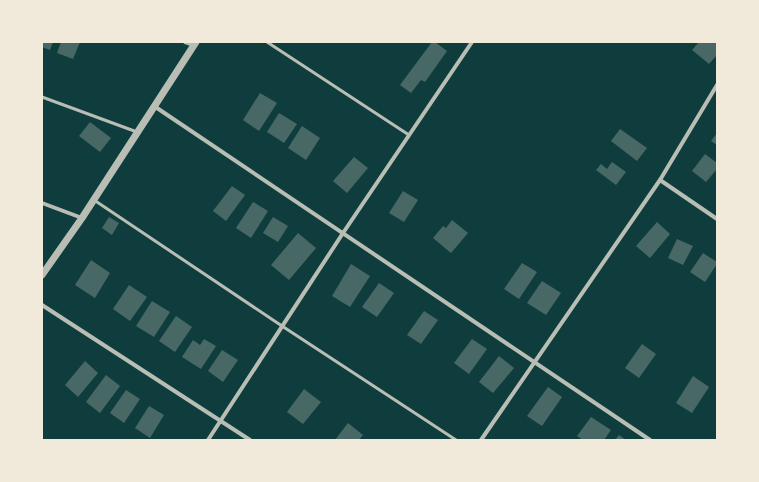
<svg xmlns="http://www.w3.org/2000/svg" width="759" height="482" font-family="Helvetica,sans-serif">
	<style>
		.building { fill: #486865 }
		.lines { fill: none; stroke-linecap: round; stroke-linejoin: round }
		.service { stroke: #b8beb3; stroke-width: 3 }
		.minor { stroke: #b8beb3; stroke-width: 4 }
		.tertiary { stroke: #b8beb3; stroke-width: 7 }
	</style>
	<rect width="100%" height="100%" fill="#0f3d3e"/>
	<g class="building">
		<path d="M42,42H53L50,50L42,47Z"/>
		<path d="M61,42H80L73,59L57,53Z"/>
		<path d="M432,42H435L447,51L425,82L421,80L411,93L400,85Z"/>
		<path d="M699,42H717V55L709,64L692,50Z"/>
		<path d="M260,93L277,103L259,131L243,120Z"/>
		<path d="M279,113L297,124L284,143L267,132Z"/>
		<path d="M90,122L111,138L100,152L79,136Z"/>
		<path d="M302,126L320,138L306,160L288,148Z"/>
		<path d="M620,129L647,148L637,161L611,141Z"/>
		<path d="M717,133V145L711,141Z"/>
		<path d="M705,154L717,163V169L706,182L692,171Z"/>
		<path d="M354,157L368,168L347,193L333,181Z"/>
		<path d="M612,162L626,172L616,185L596,170L601,164L607,169Z"/>
		<path d="M232,186L245,195L226,221L213,211Z"/>
		<path d="M403,191L418,200L404,222L389,213Z"/>
		<path d="M253,202L268,211L251,238L236,228Z"/>
		<path d="M109,217L119,223L112,235L102,228Z"/>
		<path d="M273,217L288,226L278,242L263,233Z"/>
		<path d="M452,220L468,233L451,253L433,238L443,226L446,228Z"/>
		<path d="M657,222L670,234L650,258L636,246Z"/>
		<path d="M298,233L316,248L289,280L271,265Z"/>
		<path d="M677,239L693,246L683,265L668,258Z"/>
		<path d="M703,253L717,262V264L705,282L690,272Z"/>
		<path d="M91,260L110,273L95,298L75,285Z"/>
		<path d="M522,263L537,272L519,299L504,289Z"/>
		<path d="M351,264L370,276L350,307L332,296Z"/>
		<path d="M542,281L561,293L546,315L527,303Z"/>
		<path d="M379,283L394,293L377,317L362,307Z"/>
		<path d="M129,285L147,297L130,321L113,309Z"/>
		<path d="M152,301L170,312L154,337L136,326Z"/>
		<path d="M424,311L438,320L421,344L407,335Z"/>
		<path d="M176,316L192,327L175,352L159,341Z"/>
		<path d="M204,339L216,346L201,369L182,357L193,340L200,345Z"/>
		<path d="M472,339L487,349L469,374L454,363Z"/>
		<path d="M642,344L656,354L639,378L625,368Z"/>
		<path d="M222,350L238,360L223,382L208,371Z"/>
		<path d="M499,356L514,368L493,393L479,382Z"/>
		<path d="M85,361L98,373L78,397L65,385Z"/>
		<path d="M106,375L120,386L100,413L86,402Z"/>
		<path d="M693,376L709,387L692,413L676,403Z"/>
		<path d="M548,387L562,397L542,426L527,416Z"/>
		<path d="M304,389L321,402L303,424L287,412Z"/>
		<path d="M126,390L140,399L124,423L110,413Z"/>
		<path d="M149,406L164,415L150,438L135,428Z"/>
		<path d="M591,417L611,430L604,440H583L577,436Z"/>
		<path d="M348,423L363,435L359,440H335Z"/>
		<path d="M619,435L626,440H615Z"/>
	</g>
	<g class="lines">
		<g class="service">
			<path d="M267,42L409,135"/>
			<path d="M42,97L137,132"/>
			<path d="M94,200L282,326L456,440"/>
		</g>
		<g class="minor">
			<path d="M185,42L194,45"/>
			<path d="M154,106L650,440"/>
			<path d="M660,180L717,219"/>
			<path d="M42,203L82,218"/>
			<path d="M42,305L250,440"/>
			<path d="M208,440L343,233L472,42"/>
			<path d="M481,440L660,180L717,85"/>
		</g>
		<path class="tertiary" d="M42,275L82,218L196,42"/>
	</g>
	<rect width="759" height="482" fill="none" stroke="#f1e9da" stroke-width="86"/>
</svg>
